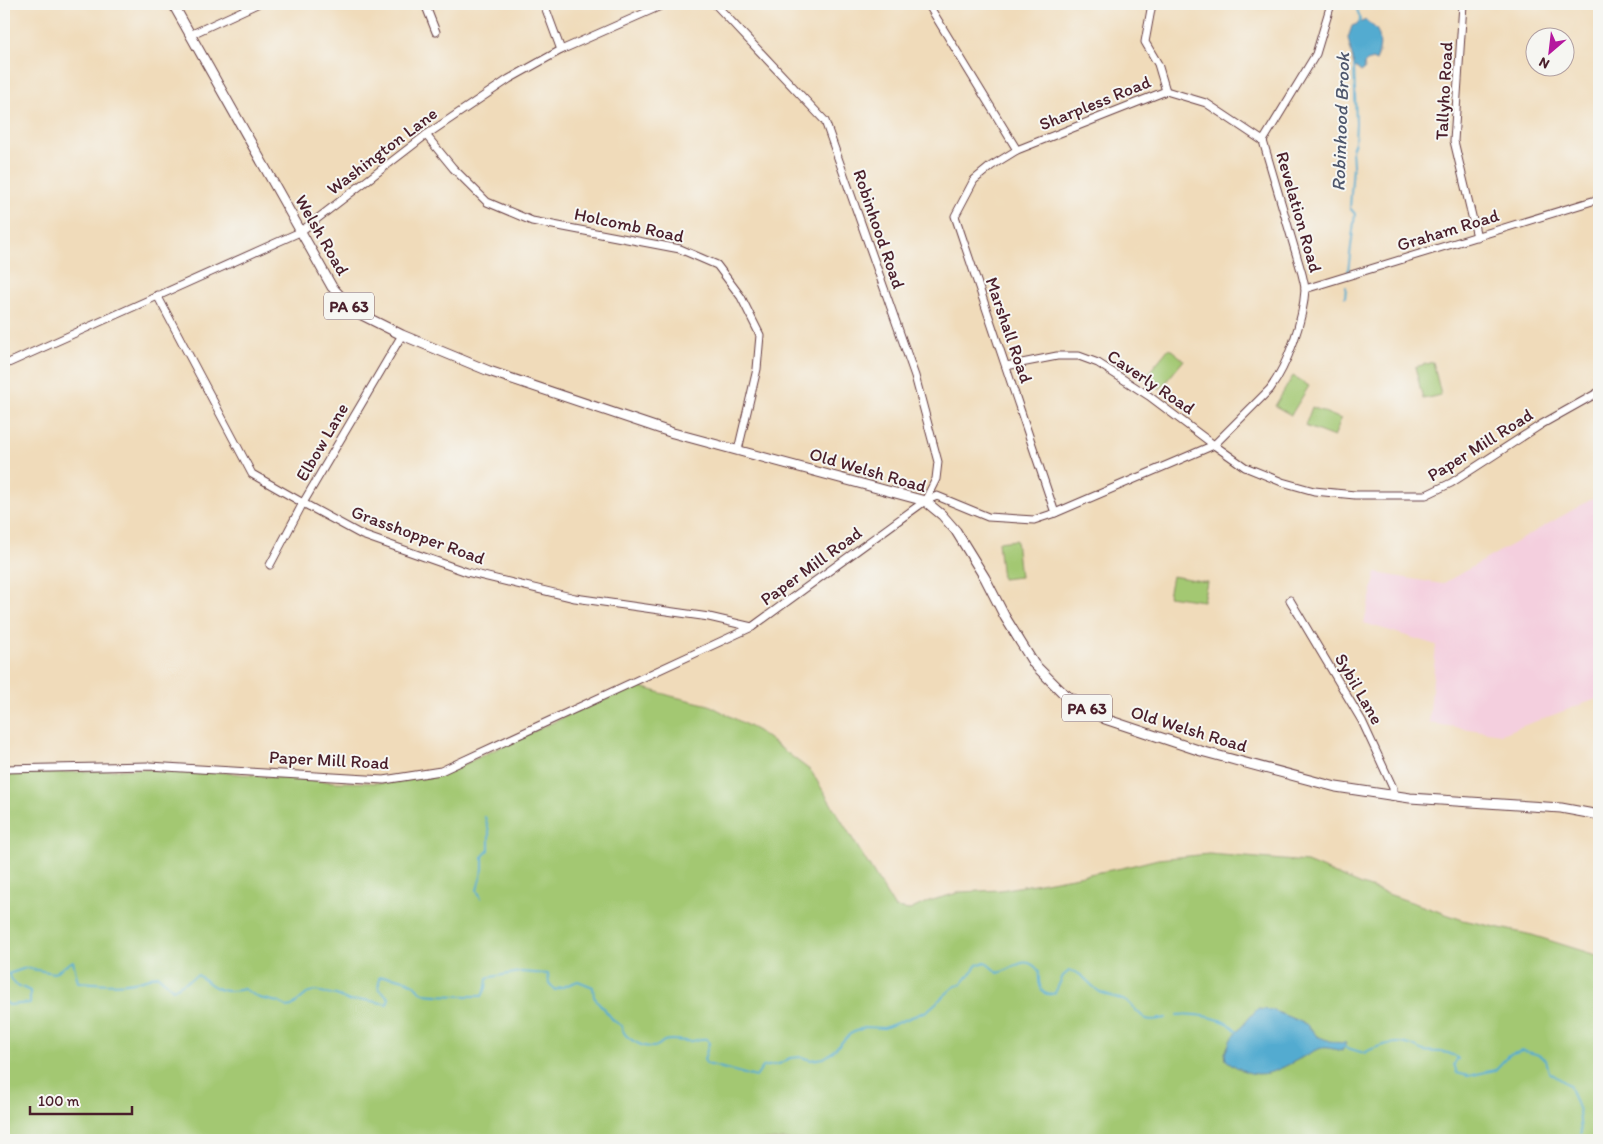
<svg xmlns="http://www.w3.org/2000/svg" width="1603" height="1144" font-family="Itim,sans-serif">
	<style>
		.built { fill: #f4cfde }
		.green { fill: #a3c872; stroke: #76744e }
		.water { fill: #53abd0; stroke: #4e657e }
		.lines { fill: none; stroke-linecap: round; stroke-linejoin: round }
		.stream { stroke: #53abd0; stroke-width: 2 }
		.minor-casing { stroke: #633b40; stroke-width: 9 }
		.major-casing { stroke: #633b40; stroke-width: 11 }
		.minor { stroke: #fff; stroke-width: 7 }
		.major { stroke: #fff; stroke-width: 9 }
		.labels { text-anchor: middle; stroke-width: 4; stroke-linejoin: round; paint-order: stroke }
		.shield { fill: #f6f6f2; stroke: #7e6067; stroke-width: 1 }
		.shield-label { font-size: 16px; font-weight: bold; fill: #4a1f2b }
		.street-label { font-size: 18px; fill: #4a1f2b; stroke: #f6f6f2 }
		.water-label { font-size: 19px; font-style: italic; fill: #4e576d; stroke: #f6f6f2 }
	</style>
	<rect width="100%" height="100%" fill="#f6f6f2"/>
	<filter id="ink" filterUnits="userSpaceOnUse"><feTurbulence type="fractalNoise" baseFrequency=".02" numOctaves="2"/><feDisplacementMap in="SourceGraphic" scale="10" xChannelSelector="R" yChannelSelector="G"/><feConvolveMatrix kernelMatrix="1 2 1 2 8 2 1 2 1" color-interpolation-filters="sRGB"/></filter>
	<filter id="wash" filterUnits="userSpaceOnUse"><feTurbulence type="fractalNoise" baseFrequency=".0096" numOctaves="4" result="noise"/><feDisplacementMap in="SourceGraphic" scale="20" xChannelSelector="R" yChannelSelector="G"/><feGaussianBlur stdDeviation="1.12" result="paint"/><feColorMatrix in="noise" values="0 0 0 0 0 0 0 0 0 0 0 0 0 0 0 0 0 1.4 0 .05"/><feComposite in="paint" operator="in"/></filter>
	<g filter="url(#wash)">
		<rect width="100%" height="100%" fill="#f0dbba"/>
		<path class="built" d="M1599,495V698L1501,734L1429,723L1436,645L1364,623L1376,573L1442,584Z"/>
		<g class="green">
			<path d="M1169,348L1184,360L1160,389L1145,377Z"/>
			<path d="M1433,362L1441,395L1423,399L1415,367Z"/>
			<path d="M1293,376L1309,386L1291,415L1275,406Z"/>
			<path d="M1312,407L1341,419L1334,437L1305,426Z"/>
			<path d="M1016,540L1020,577L1002,579L998,542Z"/>
			<path d="M1172,576L1207,582L1203,601L1168,596Z"/>
			<path d="M638,686L671,696L709,705L758,731L811,771L895,908L910,910L929,901L961,892L1001,890L1122,868L1158,859L1209,854L1307,862L1362,885L1463,920L1532,935L1599,956V1140H4V775L135,769L216,772L335,782L385,783L443,774L575,712Z"/>
		</g>
		<g class="water">
			<path d="M1366,20C1369,24 1373,25 1376,29C1382,37 1380,53 1376,61L1372,59L1367,61L1364,64L1365,69L1361,72L1354,66L1348,38L1352,26Z"/>
			<path d="M1257,1009L1272,1010L1306,1024L1317,1036L1332,1042L1346,1043L1342,1051C1336,1050 1328,1047 1322,1048C1314,1050 1308,1054 1301,1058C1271,1074 1256,1083 1226,1060L1225,1053L1231,1039Z"/>
		</g>
		<g class="lines">
			<g class="stream">
				<path d="M1355,4L1360,18L1359,27"/>
				<path d="M1348,271L1355,214L1350,208L1353,165L1352,149L1355,142L1356,123L1354,66"/>
				<path d="M1345,297L1346,287"/>
				<path d="M481,898L477,890L483,869V856L489,850V831L485,817"/>
				<path d="M4,1001L9,1005L30,1003V991L15,984L8,974L26,968L54,973L73,961L78,982C107,984 129,987 157,975L173,989L198,975C215,988 221,995 244,989L259,998L278,1002L287,1007L292,1006L308,993L315,991L336,995L349,1001L365,1000L387,1004L389,998L379,989V978C387,974 406,980 413,984C418,988 419,992 426,994C439,996 468,996 482,996L486,988L487,979L491,977L521,972L548,974L549,983L555,990L578,981L593,987L594,997L614,1021L622,1026C622,1038 643,1048 654,1047C658,1047 661,1043 664,1041C673,1038 683,1042 692,1041C698,1040 701,1038 707,1039L709,1043L704,1060L707,1064L756,1077L763,1067L779,1064L790,1058L801,1057L811,1060L824,1058L830,1054L850,1034L865,1027L884,1028L927,1011L955,986L962,984L977,965L985,962L998,973C1015,969 1025,953 1039,971C1038,982 1040,999 1055,993L1063,976L1069,971C1082,971 1089,985 1100,992C1108,996 1124,999 1129,1003C1145,1018 1142,1023 1166,1018"/>
				<path d="M1177,1015C1195,1013 1224,1017 1237,1031"/>
				<path d="M1344,1047L1364,1053C1377,1046 1395,1040 1410,1045C1415,1046 1419,1050 1424,1051C1436,1053 1448,1049 1458,1059L1454,1064L1457,1073L1468,1076L1495,1070L1509,1055L1523,1051L1536,1054L1546,1059L1549,1072L1569,1085L1579,1111L1581,1133"/>
				<path d="M1589,1140H1590"/>
			</g>
		</g>
	</g>
	<g filter="url(#ink)">
		<g class="lines">
			<g class="minor-casing">
				<g id="minor">
					<path d="M425,4L436,32"/>
					<path d="M544,4L561,50"/>
					<path d="M715,4L825,121L915,376L938,462L936,479L925,501"/>
					<path d="M928,4L1017,150"/>
					<path d="M1152,4L1145,42L1158,64L1166,91"/>
					<path d="M1463,4L1454,141L1477,237"/>
					<path d="M190,35L257,4"/>
					<path d="M426,135L453,168L487,202L532,221L680,249L717,265L741,297L760,335L757,369L738,450"/>
					<path d="M1305,289L1599,199"/>
					<path d="M157,295L252,474L303,503L362,535L467,572L575,598L709,617L752,627"/>
					<path d="M4,365L300,232L426,135L509,79L561,50L665,4"/>
					<path d="M1006,366L1057,356H1079L1098,363L1149,396L1214,445L1270,389C1288,364 1303,321 1305,290C1305,285 1303,279 1302,274L1263,141L1316,54L1331,4"/>
					<path d="M1055,513L955,216L974,180L991,166L1017,150L1166,91L1206,103L1263,141"/>
					<path d="M270,565L303,503L402,335"/>
					<path d="M1290,600L1362,721L1393,788V796"/>
					<path d="M4,769L149,766L384,780L441,771L752,627L925,501L937,496L988,517L1034,520L1055,513L1214,445L1245,467L1282,482L1314,491L1355,495H1426L1451,483L1542,424L1599,392"/>
				</g>
			</g>
			<g class="major-casing">
				<path id="major" d="M173,4L332,287L354,311L402,335L489,371L673,433L925,501L942,515L956,531L985,578L1005,617L1034,664L1064,694L1105,719L1201,751L1336,787L1410,798L1561,808L1599,815"/>
			</g>
			<use href="#minor" class="minor"/>
			<use href="#major" class="major"/>
		</g>
	</g>
	<g class="labels">
		<g class="shield">
			<rect x="324" y="292.5" width="50" height="27" rx="4"/>
			<rect x="1062" y="694.5" width="50" height="27" rx="4"/>
		</g>
		<g class="shield-label">
			<text x="349" y="312">PA 63</text>
			<text x="1087" y="714">PA 63</text>
		</g>
		<g class="street-label">
			<text transform="translate(1444 91) rotate(-87)" y="6">Tallyho Road</text>
			<text transform="translate(1095 103) rotate(-22)" y="6">Sharpless Road</text>
			<text transform="translate(382 151) rotate(-37)" y="6">Washington Lane</text>
			<text transform="translate(1299 212) rotate(74)" y="6">Revelation Road</text>
			<text transform="translate(629 225) rotate(12)" y="6">Holcomb Road</text>
			<text transform="translate(879 229) rotate(71)" y="6">Robinhood Road</text>
			<text transform="translate(1448 230) rotate(-17)" y="6">Graham Road</text>
			<text transform="translate(322 235) rotate(60)" y="6">Welsh Road</text>
			<text transform="translate(1009 330) rotate(71)" y="6">Marshall Road</text>
			<text transform="translate(1151 382) rotate(34)" y="6">Caverly Road</text>
			<text transform="translate(322 442) rotate(-60)" y="6">Elbow Lane</text>
			<text transform="translate(1480 445) rotate(-32)" y="6">Paper Mill Road</text>
			<text transform="translate(868 470) rotate(16)" y="6">Old Welsh Road</text>
			<text transform="translate(418 535) rotate(20)" y="6">Grasshopper Road</text>
			<text transform="translate(811 566) rotate(-36)" y="6">Paper Mill Road</text>
			<text transform="translate(1359 689) rotate(60)" y="6">Sybil Lane</text>
			<text transform="translate(1189 729) rotate(17)" y="6">Old Welsh Road</text>
			<text transform="translate(329 760) rotate(3)" y="6">Paper Mill Road</text>
		</g>
		<g class="water-label">
			<text transform="translate(1340 122) rotate(-88)" y="7">Robinhood Brook</text>
		</g>
	</g>
	<rect width="1603" height="1144" fill="none" stroke="#f6f6f2" stroke-width="20"/>
	<g transform="translate(1550 52) rotate(208)"><circle r="24" fill="#f6f6f2" stroke="#b1a0a2"/>
	<path d="M0-4L9 19L0 12L-9 19Z" fill="#b5179e"/>
	<text y="-8" font-size="14" font-weight="bold" text-anchor="middle" fill="#4a1f2b">N</text>
	</g>
	<path d="M30 1106v8h102v-8" fill="none" stroke="#4a1f2b" stroke-width="2.5"/>
	<text x="38" y="1106" font-size="15" fill="#4a1f2b" stroke="#f6f6f2" stroke-width="4" paint-order="stroke">100 m</text>
</svg>
